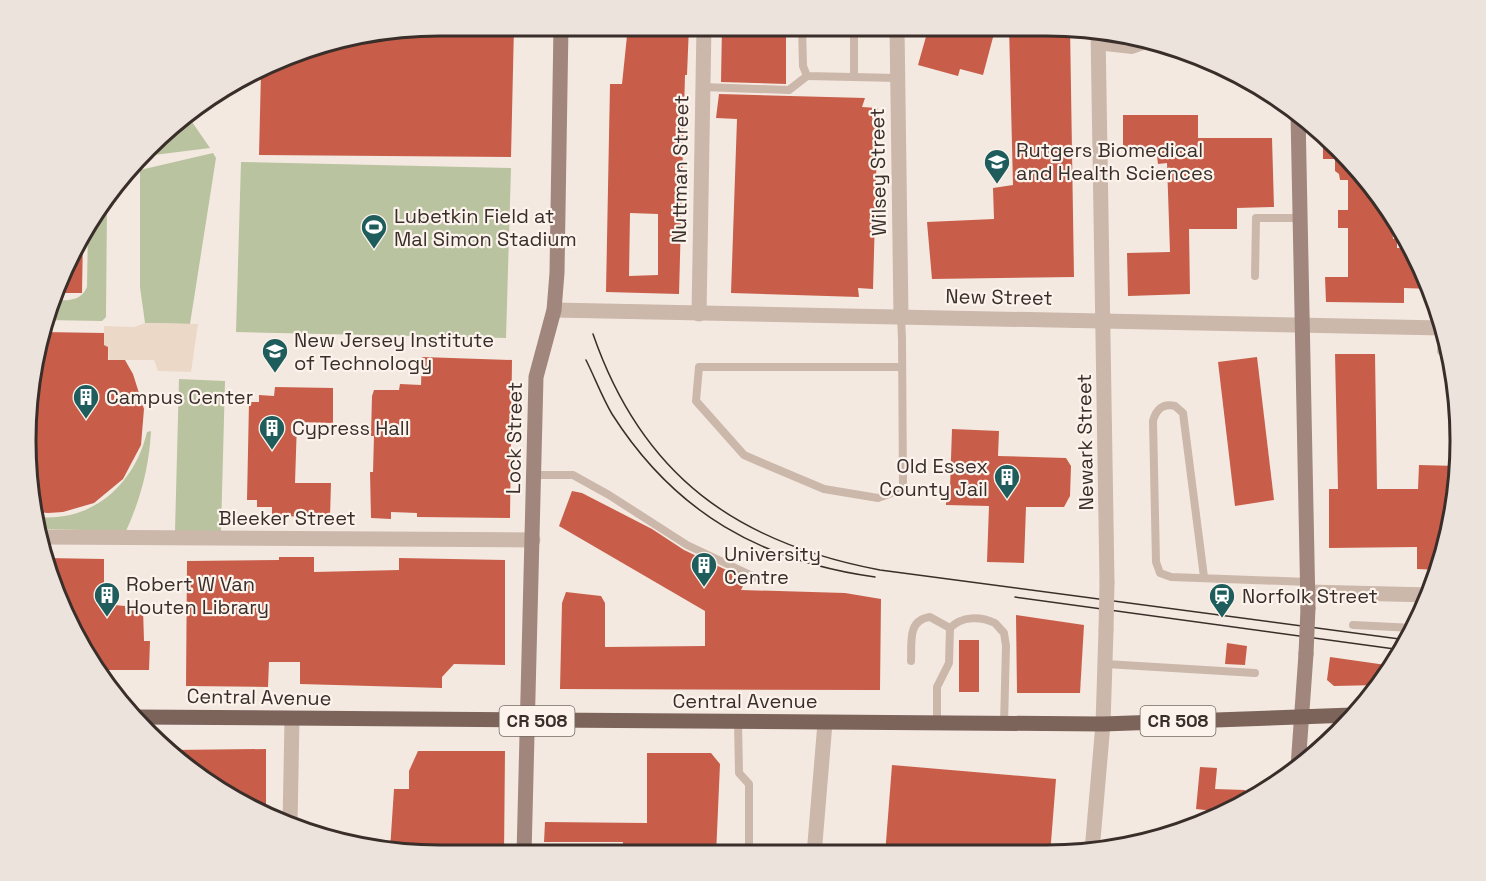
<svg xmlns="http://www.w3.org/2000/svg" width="1486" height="881" font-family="'Space Grotesk',sans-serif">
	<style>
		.green { fill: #bac39f }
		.plaza { fill: #ecd8c7 }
		.building { fill: #c85e49; fill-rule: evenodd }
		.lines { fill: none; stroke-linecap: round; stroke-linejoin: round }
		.lane { stroke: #ccb7ab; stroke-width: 8 }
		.street { stroke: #ccb7ab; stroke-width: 15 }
		.secondary { stroke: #a0867c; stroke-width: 15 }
		.primary { stroke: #7c645b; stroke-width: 15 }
		.tram { stroke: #3a2e2a; stroke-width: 1.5 }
		.street-bridge { stroke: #ccb7ab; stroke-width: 15 }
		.secondary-bridge { stroke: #a0867c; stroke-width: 15 }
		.labels { text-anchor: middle; stroke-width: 4.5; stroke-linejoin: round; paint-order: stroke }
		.shield { fill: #fbf3ec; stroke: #746964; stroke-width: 1.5 }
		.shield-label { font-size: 18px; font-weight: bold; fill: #3a2e2a }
		.poi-label { font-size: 20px; fill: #3a2e2a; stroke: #fbf3ec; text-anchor: start }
		.street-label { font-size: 20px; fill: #3a2e2a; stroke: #fbf3ec }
		.rim { fill: none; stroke: #3a2e2a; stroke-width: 3 }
	</style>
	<rect width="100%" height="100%" fill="#f4e9e0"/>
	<g class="green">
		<path d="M181,119H190L210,148L146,156Z"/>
		<path d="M213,153L216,158L190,324L145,323L140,287V170Z"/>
		<path d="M241,162L511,168L506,338L236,332Z"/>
		<path d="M101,204H107L106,317L102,321L45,320L51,300C66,300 80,303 87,287L88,226Z"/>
		<path d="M179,379L225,381L221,531H175Z"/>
		<path d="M151,431C149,467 141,498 126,531L40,529L38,517C94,522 135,483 147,432Z"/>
	</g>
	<path class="plaza" d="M145,323L198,324L191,372L158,371L154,360H109L108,347L104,345V326L134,327Z"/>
	<g class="building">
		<path d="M441,26H514L511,157L259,155L261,72L307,47Z"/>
		<path d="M628,26H689L687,75H685L679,294L606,292L610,84H622ZM630,213L658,214V275L629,276Z"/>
		<path d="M722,26H786V84L721,82Z"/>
		<path d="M929,26H996L983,75L960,69L958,76L918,65Z"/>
		<path d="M1009,26H1070L1074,277L932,279L927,222L994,219L993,188L1013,185Z"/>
		<path d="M719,94L865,98L862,107L878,108L873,289L858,288L859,297L731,293L737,119L716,118Z"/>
		<path d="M1123,115H1198V138H1272L1274,207L1237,208V229H1189L1190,294L1128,296L1127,253L1170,252L1167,163L1158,164L1157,156H1123Z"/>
		<path d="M1323,134L1339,147L1391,210L1393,239L1397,238V248H1411L1431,289L1404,288V303L1326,302L1325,277H1348V228H1338V210H1348V180H1340L1339,174L1335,171V159H1323Z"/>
		<path d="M83,235L82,293H55L63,276Z"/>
		<path d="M43,332L104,333V345L108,347V360H125L133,374L144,409L141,445L123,479L94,503L63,512L48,513L37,512L26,441Z"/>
		<path d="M1335,354H1375L1377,489H1418L1419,465L1458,466L1452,522L1438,570L1417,569V547L1329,548V489H1338Z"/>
		<path d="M422,357L512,360L510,518L417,517V513L391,512V519L371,518L370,472H373L374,436H371L372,396L374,390H399L400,384L421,385Z"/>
		<path d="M1257,357L1274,500L1235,506L1218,362Z"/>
		<path d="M275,387L333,388V423L297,422L295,483H331L330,517L272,516V507H257V500H247L249,402H259V395L274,396Z"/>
		<path d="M952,429L999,431L998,456L1066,458L1071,466L1070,496L1064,507H1026L1024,563L987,562L989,506L946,505V488H950Z"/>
		<path d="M572,491L582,493L652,529L684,550L739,576L738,581L744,584L741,590L845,593L881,599L880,690L560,689L562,603L566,592L601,596L605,603V647L705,646V611L559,526Z"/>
		<path d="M279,557H314V572L399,570V558L505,560V665L454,664L442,677V688L300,684V662H269L268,687L186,686L187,561L279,560Z"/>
		<path d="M45,558L104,559V604L125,606V608H143L144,641H150L149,670H99L48,574Z"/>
		<path d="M1016,615L1084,625L1080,693H1017Z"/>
		<rect x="959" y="640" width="20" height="52"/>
		<path d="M1227,643L1247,646L1245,665L1225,664Z"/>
		<path d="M1330,657L1393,666L1379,685L1334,686L1327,680Z"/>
		<path d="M266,749V813L210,785L172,750Z"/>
		<path d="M418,751H505L504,855H413L390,850L394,789H409V771Z"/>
		<path d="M647,753H711L720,764L716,855H622L623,842H544L545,822L647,823Z"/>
		<path d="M892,765L1056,779L1050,855H885Z"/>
		<path d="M1200,767L1217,768L1215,789L1245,790L1244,804L1223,812L1196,809Z"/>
	</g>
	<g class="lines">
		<g class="lane">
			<path d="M802,26L803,66L807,76L898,78"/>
			<path d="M1098,46L1131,39L1160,44"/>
			<path d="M1105,47L1132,50L1149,44"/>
			<path d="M854,76V26"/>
			<path d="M703,87L789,90L807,76"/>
			<path d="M1255,276L1256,218H1301"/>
			<path d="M901,317L902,339L903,489L878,498L824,489L760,462L744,455L696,401L699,367H902"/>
			<path d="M1441,351L1443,328"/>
			<path d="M534,475H573L609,495L687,545L761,580"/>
			<path d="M1204,577L1183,413L1175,406C1163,403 1156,409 1153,421L1156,562L1160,573L1171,577L1308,582"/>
			<path d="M1353,625L1414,628"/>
			<path d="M911,661C912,643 907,620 930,617L950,628"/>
			<path d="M1106,664L1255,673"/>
			<path d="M738,722L739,773L749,784V855"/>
			<path d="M937,723V687L949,663L950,628C962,616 980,616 995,623L1004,633L1006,646L1004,724"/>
		</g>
		<g class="street">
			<path d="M897,26L901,317"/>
			<path d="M1098,31L1107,582"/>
			<path d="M554,310L1443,328"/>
			<path d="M699,314L704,26"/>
			<path d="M42,537L533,540"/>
			<path d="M1308,592L1430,595"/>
			<path d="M290,825L292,719"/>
			<path d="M1092,851L1103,724L1106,630"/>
			<path d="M814,855L825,723"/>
		</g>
		<g class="secondary">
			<path d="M1298,114L1308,608"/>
			<path d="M1298,767L1306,654"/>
			<path d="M524,855L536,377L554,310L557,273L561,26"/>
		</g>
		<path class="primary" d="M137,717L1103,724L1352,715"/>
		<g class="tram">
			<path d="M593,334C642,476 737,543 880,570L1407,640"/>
			<path d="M586,360C595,378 602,397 612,414C675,513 761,561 875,577"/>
			<path d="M1015,597L1402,650"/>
		</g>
		<path class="street-bridge" d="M1106,630L1107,582"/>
		<path class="secondary-bridge" d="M1306,654L1308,608"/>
	</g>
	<defs>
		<g id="university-pin" transform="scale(1.35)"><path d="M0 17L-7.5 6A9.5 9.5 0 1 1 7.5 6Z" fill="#1e5d5c" stroke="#fbf3ec"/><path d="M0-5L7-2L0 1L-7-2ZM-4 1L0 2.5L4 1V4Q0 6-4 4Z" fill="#fff"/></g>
		<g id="stadium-pin" transform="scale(1.35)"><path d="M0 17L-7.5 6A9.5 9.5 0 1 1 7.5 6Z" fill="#1e5d5c" stroke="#fbf3ec"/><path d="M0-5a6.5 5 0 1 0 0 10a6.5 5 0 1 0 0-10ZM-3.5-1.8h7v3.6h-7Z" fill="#fff"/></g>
		<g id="building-pin" transform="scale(1.35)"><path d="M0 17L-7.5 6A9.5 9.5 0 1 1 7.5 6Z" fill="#1e5d5c" stroke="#fbf3ec"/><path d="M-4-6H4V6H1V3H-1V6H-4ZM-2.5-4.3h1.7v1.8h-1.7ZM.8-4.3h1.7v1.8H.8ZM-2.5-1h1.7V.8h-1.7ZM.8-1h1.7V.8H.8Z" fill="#fff"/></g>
		<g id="station-pin" transform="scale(1.35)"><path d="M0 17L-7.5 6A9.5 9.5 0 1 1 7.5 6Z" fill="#1e5d5c" stroke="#fbf3ec"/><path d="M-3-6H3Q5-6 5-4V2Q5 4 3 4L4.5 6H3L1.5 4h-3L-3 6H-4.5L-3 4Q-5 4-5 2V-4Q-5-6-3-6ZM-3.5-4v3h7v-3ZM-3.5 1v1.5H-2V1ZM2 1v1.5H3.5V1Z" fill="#fff"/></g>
	</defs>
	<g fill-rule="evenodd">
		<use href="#university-pin" x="997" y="162"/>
		<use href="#stadium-pin" x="374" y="227"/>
		<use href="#university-pin" x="275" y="351"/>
		<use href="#building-pin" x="86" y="397"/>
		<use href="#building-pin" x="272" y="428"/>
		<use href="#building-pin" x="1007" y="477"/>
		<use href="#building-pin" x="704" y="565"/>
		<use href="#building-pin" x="107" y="595"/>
		<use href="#station-pin" x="1222" y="596"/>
	</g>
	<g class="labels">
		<g class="shield">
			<rect x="499.5" y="706" width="75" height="30" rx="4.5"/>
			<rect x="1140.5" y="706" width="75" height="30" rx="4.5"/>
		</g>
		<g class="shield-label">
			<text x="537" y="727">CR 508</text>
			<text x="1178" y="727">CR 508</text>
		</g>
		<g class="poi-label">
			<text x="1016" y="157">Rutgers Biomedical<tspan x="1016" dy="23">and Health Sciences</tspan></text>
			<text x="394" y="223">Lubetkin Field at<tspan x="394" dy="23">Mal Simon Stadium</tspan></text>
			<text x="294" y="347">New Jersey Institute<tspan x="294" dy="23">of Technology</tspan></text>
			<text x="106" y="404">Campus Center</text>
			<text x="292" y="435">Cypress Hall</text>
			<text x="988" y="473" text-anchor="end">Old Essex<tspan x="988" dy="23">County Jail</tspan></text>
			<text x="724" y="561">University<tspan x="724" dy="23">Centre</tspan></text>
			<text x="126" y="591">Robert W Van<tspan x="126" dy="23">Houten Library</tspan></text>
			<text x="1242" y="603">Norfolk Street</text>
		</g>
		<g class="street-label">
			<text transform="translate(680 169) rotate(-89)" y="7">Nuttman Street</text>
			<text transform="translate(878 172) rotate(-91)" y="7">Wilsey Street</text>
			<text transform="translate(999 297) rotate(1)" y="7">New Street</text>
			<text transform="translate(514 438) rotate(-89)" y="7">Lock Street</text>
			<text transform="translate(1085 442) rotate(-91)" y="7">Newark Street</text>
			<text x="287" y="525">Bleeker Street</text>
			<text transform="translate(259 697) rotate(1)" y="7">Central Avenue</text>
			<text x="745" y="708">Central Avenue</text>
		</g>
	</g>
	<path d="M0 0H1486V881H0ZM440 36H1046A404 404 0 0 1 1450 440V441A404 404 0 0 1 1046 845H440A404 404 0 0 1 36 441V440A404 404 0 0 1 440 36Z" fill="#ece3dc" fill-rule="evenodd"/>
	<path class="rim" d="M440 36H1046A404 404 0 0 1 1450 440V441A404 404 0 0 1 1046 845H440A404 404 0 0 1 36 441V440A404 404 0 0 1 440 36Z"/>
</svg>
